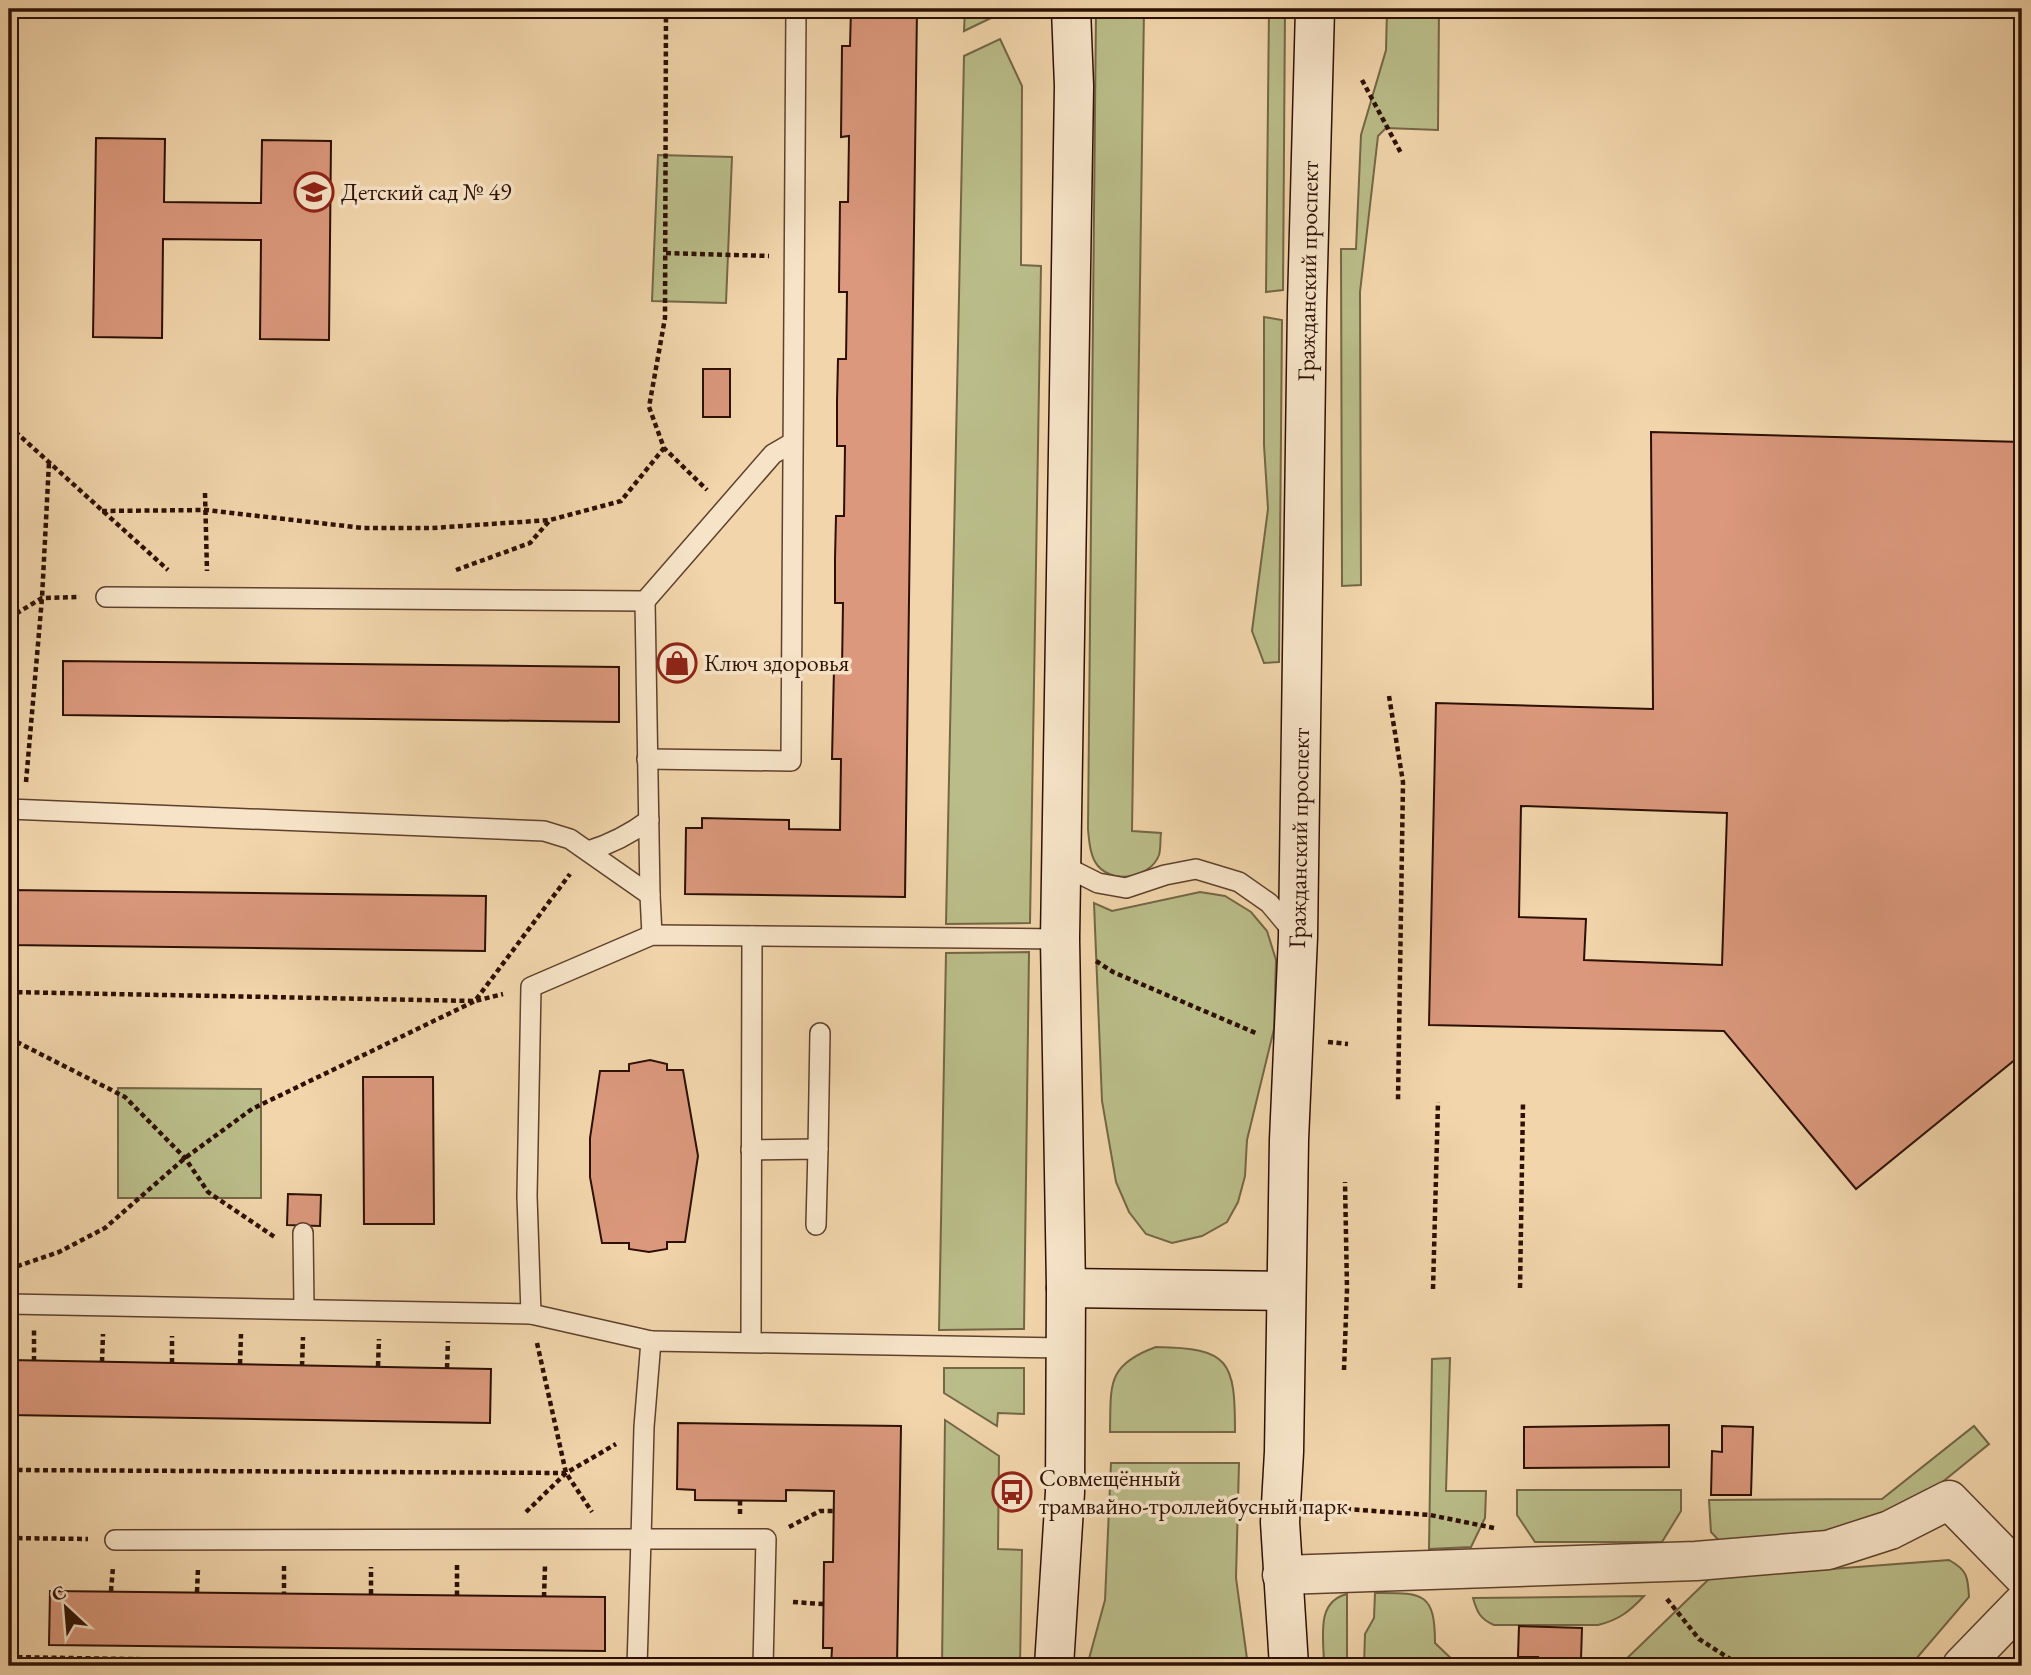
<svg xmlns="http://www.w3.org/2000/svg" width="2031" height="1675" font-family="'EB Garamond',serif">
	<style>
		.green { fill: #babd89; stroke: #746646; stroke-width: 2 }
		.building { fill: #db987c; stroke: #2d1003; stroke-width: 2; fill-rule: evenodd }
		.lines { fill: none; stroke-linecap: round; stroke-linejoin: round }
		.service-casing { stroke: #5e412d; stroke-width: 22 }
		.minor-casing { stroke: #5e412d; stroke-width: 41 }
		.secondary-casing { stroke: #2d1003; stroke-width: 41 }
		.path { stroke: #2d1003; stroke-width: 4.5; stroke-dasharray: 5 3.5; stroke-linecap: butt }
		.service { stroke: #f7e4c8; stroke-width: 19 }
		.minor { stroke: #f7e4c8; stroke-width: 38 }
		.secondary { stroke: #f7e4c8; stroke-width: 38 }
		.labels { text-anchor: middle; stroke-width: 7; stroke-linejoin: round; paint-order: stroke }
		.poi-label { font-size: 24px; fill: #2d1003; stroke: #f7e4c8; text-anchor: start }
		.street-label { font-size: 24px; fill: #2d1003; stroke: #f7e4c8 }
	</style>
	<rect width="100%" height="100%" fill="#f2d5ab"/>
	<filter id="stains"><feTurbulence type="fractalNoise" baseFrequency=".00286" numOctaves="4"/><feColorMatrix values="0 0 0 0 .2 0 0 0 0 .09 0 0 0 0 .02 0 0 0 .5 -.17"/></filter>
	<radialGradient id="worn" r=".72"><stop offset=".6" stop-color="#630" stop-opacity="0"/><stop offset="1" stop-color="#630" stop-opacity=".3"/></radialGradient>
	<g class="green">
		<path d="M965,9H993V17L964,31Z"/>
		<path d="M1096,9H1144L1132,831L1161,833C1160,839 1161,848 1159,855C1151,877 1115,885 1098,866C1090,857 1089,840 1088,829Z"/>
		<path d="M1269,9H1285L1283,290L1266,292Z"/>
		<path d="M1387,9H1439L1438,130L1386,128L1378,136L1360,292L1361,585L1342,586L1341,249H1356L1361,135L1386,50Z"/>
		<path d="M1000,39L1022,86L1021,265L1041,266L1030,923L946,924L964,56Z"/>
		<path d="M658,155L732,157L726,303L652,301Z"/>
		<path d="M1264,317L1282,320L1279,662L1264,663L1252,631L1268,509L1264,445Z"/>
		<path d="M1200,892L1225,896L1251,912L1267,931L1276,960L1274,1029L1247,1140L1245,1176L1238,1202L1227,1222L1202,1236L1172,1243L1146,1234L1129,1212L1116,1182L1102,1101L1094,903L1112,911Z"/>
		<path d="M1029,952L1024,1329L939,1330L946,953Z"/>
		<path d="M118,1088L261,1089V1198H118Z"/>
		<path d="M1156,1347C1230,1348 1235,1361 1235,1432H1110C1111,1385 1106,1365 1156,1347Z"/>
		<path d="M1450,1358L1446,1491H1486L1485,1518L1471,1547L1429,1549L1432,1359Z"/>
		<path d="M944,1368H1024V1414L998,1413L997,1426L944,1393Z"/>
		<path d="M945,1420L999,1456L998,1549L1022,1550L1020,1666H942Z"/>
		<path d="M1974,1426L1989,1444L1929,1493L1871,1520L1808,1538L1726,1548L1711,1532L1709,1500L1882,1499Z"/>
		<path d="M1111,1463H1239L1236,1578L1248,1666H1087L1105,1600Z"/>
		<path d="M1517,1490H1681V1511L1662,1542H1535L1517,1515Z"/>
		<path d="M1949,1560C1967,1570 1968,1576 1969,1597L1910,1666H1619L1710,1578Z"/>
		<path d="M1375,1593C1422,1593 1435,1591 1435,1643L1459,1666H1364L1365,1634L1374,1618Z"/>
		<path d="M1347,1594V1666H1324C1324,1638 1315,1602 1347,1594Z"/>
		<path d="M1644,1596C1630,1611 1619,1620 1598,1625H1494C1480,1619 1477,1612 1473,1598Z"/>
	</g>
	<g class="building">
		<path d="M851,9H917L905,897L685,894L686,828H702V818L789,820V829L840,830L841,759H832L834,668H842L843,603H835V559L836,516H844L845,446H837V402L838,359H846L847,292H839L840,202H848L849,136L841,137L842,46H850Z"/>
		<path d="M96,138L165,139L164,202L261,203L262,140L331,141L329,340L260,339L261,240L163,239L162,338L93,337Z"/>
		<rect x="703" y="369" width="27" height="48"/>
		<path d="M1651,432L2022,442V1054L1856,1189L1724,1031L1429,1025L1436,703L1653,709ZM1521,806L1727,813L1722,965L1584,960L1586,919L1519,917Z"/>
		<circle cx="677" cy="663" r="11"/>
		<path d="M63,661L619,667V722L63,715Z"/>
		<path d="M9,890L486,896L485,951L9,945Z"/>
		<path d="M650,1060L667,1064V1070H683L698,1156L685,1242H667V1249L649,1252L629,1249V1243H602L590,1177V1138L600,1071H629V1064Z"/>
		<path d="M363,1077H433L434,1224H364Z"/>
		<path d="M288,1194L321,1195L320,1226L287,1225Z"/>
		<path d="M9,1360L491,1369L490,1423L9,1415Z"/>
		<path d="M678,1423L901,1426L897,1666H831L832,1648H823L824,1562H833L834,1491L786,1490V1501L695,1500V1490L677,1489Z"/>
		<path d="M1669,1425V1467L1524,1468V1427Z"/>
		<path d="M1722,1426L1753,1427L1751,1495H1711L1712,1451L1722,1452Z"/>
		<path d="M50,1591L605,1597V1651L49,1645Z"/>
		<path d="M1519,1626L1582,1628L1581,1659H1560V1666H1538V1657H1518Z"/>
	</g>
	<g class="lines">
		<g class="service-casing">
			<g id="service">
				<path d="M106,597L645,601L773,454L792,443"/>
				<path d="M645,601L650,895"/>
				<path d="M647,759L791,761L796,9"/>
				<path d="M9,809L544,831L570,839L650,895L652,935"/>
				<path d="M588,851C611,844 629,835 649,820"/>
				<path d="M1062,865L1098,883L1126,888L1165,875L1196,869L1239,882L1269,903L1296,935"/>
				<path d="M818,1149L820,1033"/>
				<path d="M751,1150L818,1149L816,1225"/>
				<path d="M303,1233L304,1308"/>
				<path d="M9,1304L531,1314L651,1341"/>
				<path d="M531,1314L527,1196L531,987L652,935L1060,939"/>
				<path d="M751,1342L752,936"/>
				<path d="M115,1540L641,1539L637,1666"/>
				<path d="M763,1666L766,1539H641L644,1427L651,1341L1066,1348"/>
			</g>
		</g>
		<g class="minor-casing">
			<g id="minor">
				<path d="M1282,1575L1696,1561L1828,1550L1890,1530L1949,1500L2022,1575"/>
				<path d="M1962,1666L2022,1604"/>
			</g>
		</g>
		<g class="secondary-casing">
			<g id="secondary">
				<path d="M1066,1288L1286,1291"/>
				<path d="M1054,1666L1065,1492L1066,1288L1060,939L1074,86L1071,9"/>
				<path d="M1289,1666L1280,1522L1284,1452L1289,1140L1298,937L1307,305L1315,9"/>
			</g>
		</g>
		<g class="path">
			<path d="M666,9L665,318L649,407L664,448L707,490"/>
			<path d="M1362,80L1402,155"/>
			<path d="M666,253L769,256"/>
			<path d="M9,426L168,570"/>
			<path d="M205,493L207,571"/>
			<path d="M102,511L206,510L363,528H432L550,520L621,501L664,448"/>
			<path d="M456,570L530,543L550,520"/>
			<path d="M9,618L42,598L80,597"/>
			<path d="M1389,696L1403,782L1398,1101"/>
			<path d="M26,782L42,598L49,462"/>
			<path d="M1096,961L1113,972L1258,1034"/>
			<path d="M9,992L475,1001L503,994"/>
			<path d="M9,1038L125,1097L185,1158L208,1192L276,1238"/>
			<path d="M1328,1042L1348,1044"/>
			<path d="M9,1269L59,1252L105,1228L185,1158L252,1109L475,1001L570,874"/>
			<path d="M1520,1288L1523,1103"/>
			<path d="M1433,1289L1438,1102"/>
			<path d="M537,1343L566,1473L592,1512"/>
			<path d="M34,1361V1330"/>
			<path d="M102,1362L103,1334"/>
			<path d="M172,1363V1336"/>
			<path d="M240,1364L241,1334"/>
			<path d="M302,1366L303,1337"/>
			<path d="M378,1366L379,1339"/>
			<path d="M447,1368L448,1341"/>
			<path d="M1344,1370L1347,1289L1345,1182"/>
			<path d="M9,1470L566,1473L616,1444"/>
			<path d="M1346,1509L1430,1515L1494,1528"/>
			<path d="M526,1512L565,1474"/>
			<path d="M740,1514V1500"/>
			<path d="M789,1527L820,1511H833"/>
			<path d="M9,1538L88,1539"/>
			<path d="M457,1565V1595"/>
			<path d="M284,1566V1594"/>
			<path d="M111,1591L113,1567"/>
			<path d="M197,1592L198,1568"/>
			<path d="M371,1594V1567"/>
			<path d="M544,1597L545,1566"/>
			<path d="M1667,1599L1699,1639L1741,1666"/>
			<path d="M793,1602L823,1604"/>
			<path d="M9,1657L552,1666"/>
		</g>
		<use href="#service" class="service"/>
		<use href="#minor" class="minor"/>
		<use href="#secondary" class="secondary"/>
	</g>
	<defs>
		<g id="school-ring" transform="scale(2.0125)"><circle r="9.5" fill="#f7e4c8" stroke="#8f2418" stroke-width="1.5"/><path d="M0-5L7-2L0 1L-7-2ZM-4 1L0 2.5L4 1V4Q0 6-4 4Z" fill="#8f2418"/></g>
		<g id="shop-ring" transform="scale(2.0125)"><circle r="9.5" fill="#f7e4c8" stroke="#8f2418" stroke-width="1.5"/><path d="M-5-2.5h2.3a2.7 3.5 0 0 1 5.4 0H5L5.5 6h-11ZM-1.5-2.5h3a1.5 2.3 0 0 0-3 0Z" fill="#8f2418"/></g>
		<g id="bus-ring" transform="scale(2.0125)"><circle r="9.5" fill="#f7e4c8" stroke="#8f2418" stroke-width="1.5"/><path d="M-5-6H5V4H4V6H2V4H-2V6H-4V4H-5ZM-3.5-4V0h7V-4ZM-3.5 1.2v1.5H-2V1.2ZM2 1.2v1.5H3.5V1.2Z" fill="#8f2418"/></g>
	</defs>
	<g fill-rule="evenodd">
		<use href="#school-ring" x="314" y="192"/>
		<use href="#shop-ring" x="677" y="663"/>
		<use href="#bus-ring" x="1012" y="1492"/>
	</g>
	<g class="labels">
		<g class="poi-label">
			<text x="341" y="200">Детский сад № 49</text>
			<text x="704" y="671">Ключ здоровья</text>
			<text x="1039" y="1486">Совмещённый<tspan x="1039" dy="28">трамвайно-троллейбусный парк</tspan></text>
		</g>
		<g class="street-label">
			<text transform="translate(1308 271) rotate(-89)" y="8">Гражданский проспект</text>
			<text transform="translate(1299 838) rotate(-89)" y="8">Гражданский проспект</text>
		</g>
	</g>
	<rect width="2031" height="1675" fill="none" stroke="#f2d5ab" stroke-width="35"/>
	<rect x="10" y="10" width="2010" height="1654" fill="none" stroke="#2d1003" stroke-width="3.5"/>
	<rect x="18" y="18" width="1996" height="1640" fill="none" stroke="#2d1003" stroke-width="2"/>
	<g transform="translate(66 1608) rotate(334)" stroke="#f7e4c8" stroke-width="5" paint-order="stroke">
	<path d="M0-5L12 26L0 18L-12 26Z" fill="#2d1003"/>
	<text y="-10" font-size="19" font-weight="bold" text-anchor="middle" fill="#2d1003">С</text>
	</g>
	<rect width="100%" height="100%" filter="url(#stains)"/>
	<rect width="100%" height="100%" fill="url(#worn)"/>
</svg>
